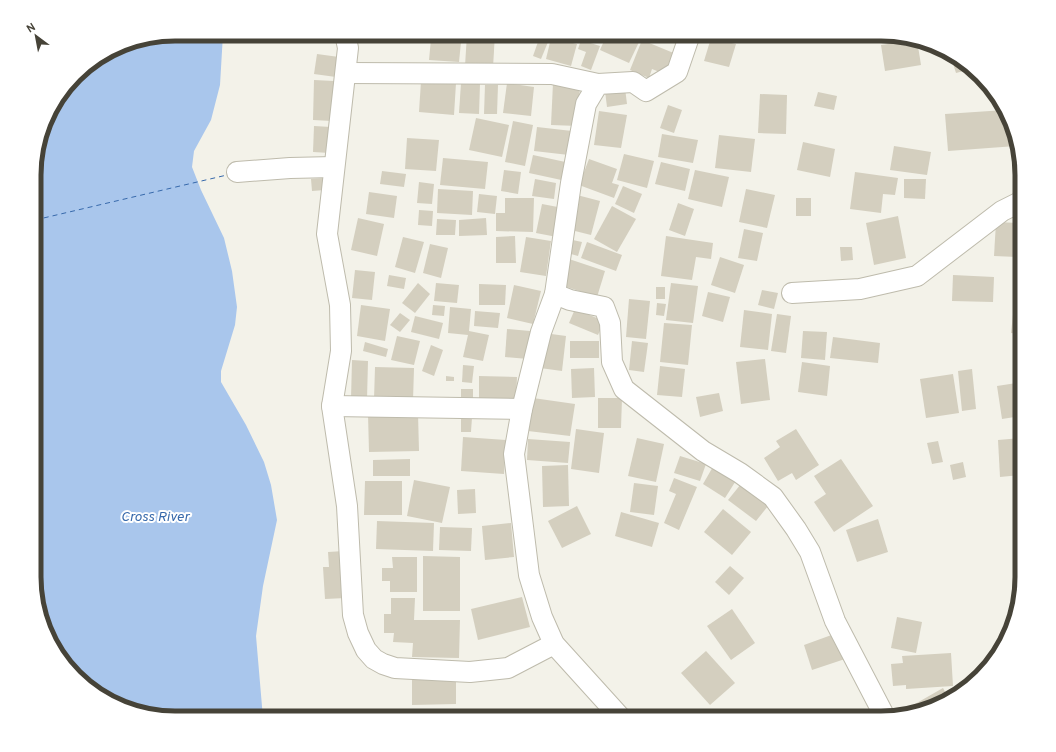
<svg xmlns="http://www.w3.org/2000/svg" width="1056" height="752" font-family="Overpass,sans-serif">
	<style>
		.water { fill: #a9c6ec }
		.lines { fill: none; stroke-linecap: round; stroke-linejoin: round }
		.ferry { stroke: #3769ab; stroke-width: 1; stroke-dasharray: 5 4; stroke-linecap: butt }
		.building { fill: #d4cfbf }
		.minor-casing { stroke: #bebbac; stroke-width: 22 }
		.minor { stroke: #fff; stroke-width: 20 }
		.labels { text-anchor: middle; stroke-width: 4; stroke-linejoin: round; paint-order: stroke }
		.water-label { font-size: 14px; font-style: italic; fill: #3769ab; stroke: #fff }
		.rim { fill: none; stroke: #464338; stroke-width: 5 }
	</style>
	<rect width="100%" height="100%" fill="#f3f2e9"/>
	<path class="water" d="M175,34H223L220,85L211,120L194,151L192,167L201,190L224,238L232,271L237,307L235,325L221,371V382L246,425L264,462L271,485L277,520L263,586L256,636L263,718H166L121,707L89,689L53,647L35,595V157L49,112L82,69L121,45Z"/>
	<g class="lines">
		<path class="ferry" d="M35,220L227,175"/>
	</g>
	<g class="building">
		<path d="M395,34H410V39L394,38Z"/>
		<path d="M414,34H427V36H413Z"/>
		<path d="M467,34H495L493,67L465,66Z"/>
		<path d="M513,34H535L532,41Z"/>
		<path d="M607,34H622L639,42L629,63L600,50Z"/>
		<path d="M663,34H677L675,40L663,36Z"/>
		<path d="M718,34H743L741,41Z"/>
		<path d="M551,38L577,44L571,66L546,59Z"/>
		<path d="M711,38L736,44L729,67L704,61Z"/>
		<path d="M431,39L461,42L459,62L429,60Z"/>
		<path d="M539,39L548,42L541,59L533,56Z"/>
		<path d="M581,40L600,46L591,70L581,66L586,52L578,49Z"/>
		<path d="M642,40L676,54L667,75L652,69L649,78L630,70Z"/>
		<path d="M917,40L921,65L885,71L881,45Z"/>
		<path d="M317,54L339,57L336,77L314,74Z"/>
		<path d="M950,54L967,63L971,69L956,73Z"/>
		<path d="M314,80L334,81L332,121L313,120Z"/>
		<path d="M421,81L456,83L454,115L419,112Z"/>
		<path d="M461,83L480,84L479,114L459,113Z"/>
		<path d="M507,83L534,87L531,116L503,113Z"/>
		<path d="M553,83L580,84L578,126L551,125Z"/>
		<path d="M485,85H498L497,114H484Z"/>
		<path d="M625,88L627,104L607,107L605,91Z"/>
		<path d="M818,92L837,96L834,110L814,106Z"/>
		<path d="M760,94L787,95L786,134L758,133Z"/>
		<path d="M668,105L682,110L674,133L660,128Z"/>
		<path d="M1005,110L1016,146L948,151L945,114Z"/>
		<path d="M599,111L627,115L621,148L594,145Z"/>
		<path d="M476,118L509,125L502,157L469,150Z"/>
		<path d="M513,121L533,125L525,166L505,162Z"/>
		<path d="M314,126L331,127L330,153L313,152Z"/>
		<path d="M537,127L572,131L569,155L534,151Z"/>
		<path d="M662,134L698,140L693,163L658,157Z"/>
		<path d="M719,135L755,139L751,172L715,168Z"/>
		<path d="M407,138L439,140L436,171L405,169Z"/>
		<path d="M803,142L835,149L830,177L797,170Z"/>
		<path d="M894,146L931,152L927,175L890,170Z"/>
		<path d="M624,154L654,161L647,188L617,180Z"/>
		<path d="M533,155L570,163L566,181L529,173Z"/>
		<path d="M443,158L488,162L485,189L440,185Z"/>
		<path d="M589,159L617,169L612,183L619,185L614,198L579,185Z"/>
		<path d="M661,162L690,169L685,191L655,184Z"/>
		<path d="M504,170L521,172L518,194L501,191Z"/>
		<path d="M695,170L729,177L722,207L688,199Z"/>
		<path d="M382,171L406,174L404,187L380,184Z"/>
		<path d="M855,172L898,178L895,195L883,194L881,213L850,209Z"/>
		<path d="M324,178L325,190L312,191L311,179Z"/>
		<path d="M535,179L556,183L554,199L532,196Z"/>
		<path d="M904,179H926L925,199L904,198Z"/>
		<path d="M419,182L434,184L432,204L417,203Z"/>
		<path d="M623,186L642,194L634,213L615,204Z"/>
		<path d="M438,189L473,191L472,215L437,213Z"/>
		<path d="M746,189L775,195L767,228L739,222Z"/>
		<path d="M369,192L397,196L394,218L366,214Z"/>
		<path d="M479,194L497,196L495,214L477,212Z"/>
		<path d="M577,195L600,201L591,235L567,229Z"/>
		<path d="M505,198H534L533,232L496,231V213H505Z"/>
		<rect x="796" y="198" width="15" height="18"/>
		<path d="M678,203L694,209L685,236L669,230Z"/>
		<path d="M542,204L563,208L557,237L536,233Z"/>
		<path d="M612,206L636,219L617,252L594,239Z"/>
		<path d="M419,210L433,211L432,226L418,225Z"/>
		<path d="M898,216L906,258L874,265L866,223Z"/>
		<path d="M358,218L384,224L377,256L351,250Z"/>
		<path d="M486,218L487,235L459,236V220Z"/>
		<path d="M437,219L456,220L455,235H436Z"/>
		<path d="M996,222L1019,223L1017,257L994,256Z"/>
		<path d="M744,229L763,233L757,261L738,258Z"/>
		<path d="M515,236L516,263H496V237Z"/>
		<path d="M666,236L713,243L711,259L696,257L692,280L661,276Z"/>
		<path d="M403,237L424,242L415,273L395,267Z"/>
		<path d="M526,237L551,241L546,276L520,272Z"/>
		<path d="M568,239L582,242L578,256L564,252Z"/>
		<path d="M587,242L622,255L616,271L581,258Z"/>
		<path d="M430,244L448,248L441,278L423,273Z"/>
		<path d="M840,247H852L853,260L841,261Z"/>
		<path d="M720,257L744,265L735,293L711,285Z"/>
		<path d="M566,258L605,271L597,297L558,284Z"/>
		<path d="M355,270L375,272L372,300L352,298Z"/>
		<path d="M389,275L406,278L404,289L387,286Z"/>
		<path d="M953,275L994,277L993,302L952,301Z"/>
		<path d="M418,283L430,294L415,313L402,303Z"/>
		<path d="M436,283L459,285L457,303L434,301Z"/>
		<path d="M671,283L698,286L693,323L666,320Z"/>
		<path d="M479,284L506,285L505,305H479Z"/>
		<path d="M514,285L541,291L533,324L507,318Z"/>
		<rect x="656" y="287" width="9" height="12"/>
		<path d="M1016,288H1022V334L1011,333Z"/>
		<path d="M762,290L778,293L774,309L758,305Z"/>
		<path d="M708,292L730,297L723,322L702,316Z"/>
		<path d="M629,299L650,301L646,339L626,337Z"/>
		<path d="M657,303L666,304L664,316L656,315Z"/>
		<path d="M361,305L390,309L385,341L357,336Z"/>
		<path d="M433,305L445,306L444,316L432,315Z"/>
		<path d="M450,307L471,309L469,331L489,335L483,361L463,357L468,335L448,333Z"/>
		<path d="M575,309L604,321L598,335L569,323Z"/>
		<path d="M744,310L772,314L768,350L740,347Z"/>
		<path d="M475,311L500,313L498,328L474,326Z"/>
		<path d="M400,313L410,320L400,332L390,325Z"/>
		<path d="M777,314L791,316L786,353L771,351Z"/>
		<path d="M415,316L443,323L439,339L411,332Z"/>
		<path d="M664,323L692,325L688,365L660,362Z"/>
		<path d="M507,329L530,331L528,359L505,357Z"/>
		<path d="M803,331L827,332L825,360L801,358Z"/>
		<path d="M544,333L566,336L562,371L540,368Z"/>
		<path d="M397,336L420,341L414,365L391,360Z"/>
		<path d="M833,337L880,343L878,363L830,358Z"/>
		<rect x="570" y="341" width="29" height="17"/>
		<path d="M632,341L648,343L644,372L629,370Z"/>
		<path d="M365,342L388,349L386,357L363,351Z"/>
		<path d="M431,345L443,350L434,376L422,371Z"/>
		<path d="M765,359L770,400L741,404L736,362Z"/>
		<path d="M352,360L368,361L367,399H351Z"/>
		<path d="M802,362L830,366L827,396L798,392Z"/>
		<path d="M463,365L474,366L472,383L462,382Z"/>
		<path d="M660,366L685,369L682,397L657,395Z"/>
		<path d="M375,367L414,368L413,400L374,399Z"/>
		<path d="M594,368L595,397L572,398L571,369Z"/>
		<path d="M972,369L976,409L962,411L958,371Z"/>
		<path d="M953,374L959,413L926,418L920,379Z"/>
		<path d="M446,376L454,377V381H446Z"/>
		<path d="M479,376L517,377L516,399L479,398Z"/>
		<path d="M1022,382V416L1002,419L997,386Z"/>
		<path d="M461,389H473V399L461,400Z"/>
		<path d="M719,393L723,411L700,417L696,397Z"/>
		<path d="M533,398L575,404L570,436L528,431Z"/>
		<path d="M598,398H622L621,428H598Z"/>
		<path d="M418,413L419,451L369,452L368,414Z"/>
		<path d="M461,417H472L471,432H461Z"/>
		<path d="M576,429L604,433L599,473L571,469Z"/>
		<path d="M796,429L819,465L796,480L792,473L778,481L764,458L780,447L776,441Z"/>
		<path d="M463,437L506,440L504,474L461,471Z"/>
		<path d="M637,438L664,444L656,482L628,476Z"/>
		<path d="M1022,438V475L1000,477L998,440Z"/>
		<path d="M528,439L570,442L568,463L527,460Z"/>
		<path d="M938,441L943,462L932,464L927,443Z"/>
		<path d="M680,456L706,464L700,481L674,473Z"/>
		<path d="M410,459V476H373V460Z"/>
		<path d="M841,459L873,506L834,532L814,502L826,494L814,476Z"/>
		<path d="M963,462L966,477L953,480L950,465Z"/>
		<path d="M568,465L569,506L543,507L542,466Z"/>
		<path d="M714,465L737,479L725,498L703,484Z"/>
		<path d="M674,478L697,487L679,530L664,523L676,494L669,491Z"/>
		<path d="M745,479L772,501L756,521L728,500Z"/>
		<path d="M414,480L450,487L442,523L407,516Z"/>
		<path d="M365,481H402V515H364Z"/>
		<path d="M634,483L658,486L654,515L630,512Z"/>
		<path d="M475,489L476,513L458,514L457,490Z"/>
		<path d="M577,506L591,534L562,548L548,521Z"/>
		<path d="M723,509L751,532L732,555L704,532Z"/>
		<path d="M621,512L659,523L652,547L615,536Z"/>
		<path d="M878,519L888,552L857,562L846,530Z"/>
		<path d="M377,521L434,523L433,551L376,549Z"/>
		<path d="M511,523L514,557L485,560L482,526Z"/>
		<path d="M440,527L472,528L471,551L439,550Z"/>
		<path d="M344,551L346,598L325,599L323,567H329L328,552Z"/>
		<path d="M423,556L460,557V611H423Z"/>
		<path d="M392,557H417V592H390V581H382V568H393Z"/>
		<path d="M730,566L744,578L729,595L715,582Z"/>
		<path d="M522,597L530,627L478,640L471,609Z"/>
		<path d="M391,598H415L414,620H460L459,658L412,657L413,643L393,642L394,633H384V614H391Z"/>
		<path d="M732,609L755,643L731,660L707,626Z"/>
		<path d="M897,617L922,622L916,653L891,648Z"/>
		<path d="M837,633L845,659L812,670L804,645Z"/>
		<path d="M706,651L735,683L710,705L681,673Z"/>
		<path d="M951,653L953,686L906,689V685L893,686L891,664L903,663L902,656Z"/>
		<path d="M456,677V704L412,705V678Z"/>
		<path d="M943,688L949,699L943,704L910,711L908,708Z"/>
	</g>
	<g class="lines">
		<g class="minor-casing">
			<g id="minor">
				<path d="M345,34L348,48L327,234L340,305L341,351L332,406L347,506L353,615L358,633L366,650L374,659L383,664L395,668L470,672L508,668L554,644"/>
				<path d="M346,73L552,74L598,84"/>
				<path d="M237,172L290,168L334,167"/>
				<path d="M792,293L860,289L917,276L1002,211L1022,201"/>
				<path d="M555,294L570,300L604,307L610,323L612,362L624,389L703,451L740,473L773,497L796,529L810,552L835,621L885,717"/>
				<path d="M332,406L522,409"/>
				<path d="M621,718L554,644L542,617L529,575L514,454L522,409L541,332L555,294L571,183L586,104L598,84L633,82L646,91L677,72L690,34"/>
			</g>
		</g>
		<use href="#minor" class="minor"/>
	</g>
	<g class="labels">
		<g class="water-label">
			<text x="155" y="521">Cross River</text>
		</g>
	</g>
	<path d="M0 0H1056V752H0ZM175 41H881A134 134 0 0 1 1015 175V577A134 134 0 0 1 881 711H175A134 134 0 0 1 41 577V175A134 134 0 0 1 175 41Z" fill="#fff" fill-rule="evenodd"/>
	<path class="rim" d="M175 41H881A134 134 0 0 1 1015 175V577A134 134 0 0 1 881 711H175A134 134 0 0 1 41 577V175A134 134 0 0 1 175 41Z"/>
	<g transform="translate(36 36) rotate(328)" stroke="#ffffff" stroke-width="3" paint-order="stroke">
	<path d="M0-3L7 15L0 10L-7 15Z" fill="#464338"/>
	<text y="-6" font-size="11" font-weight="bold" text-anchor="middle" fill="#464338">N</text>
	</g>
</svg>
